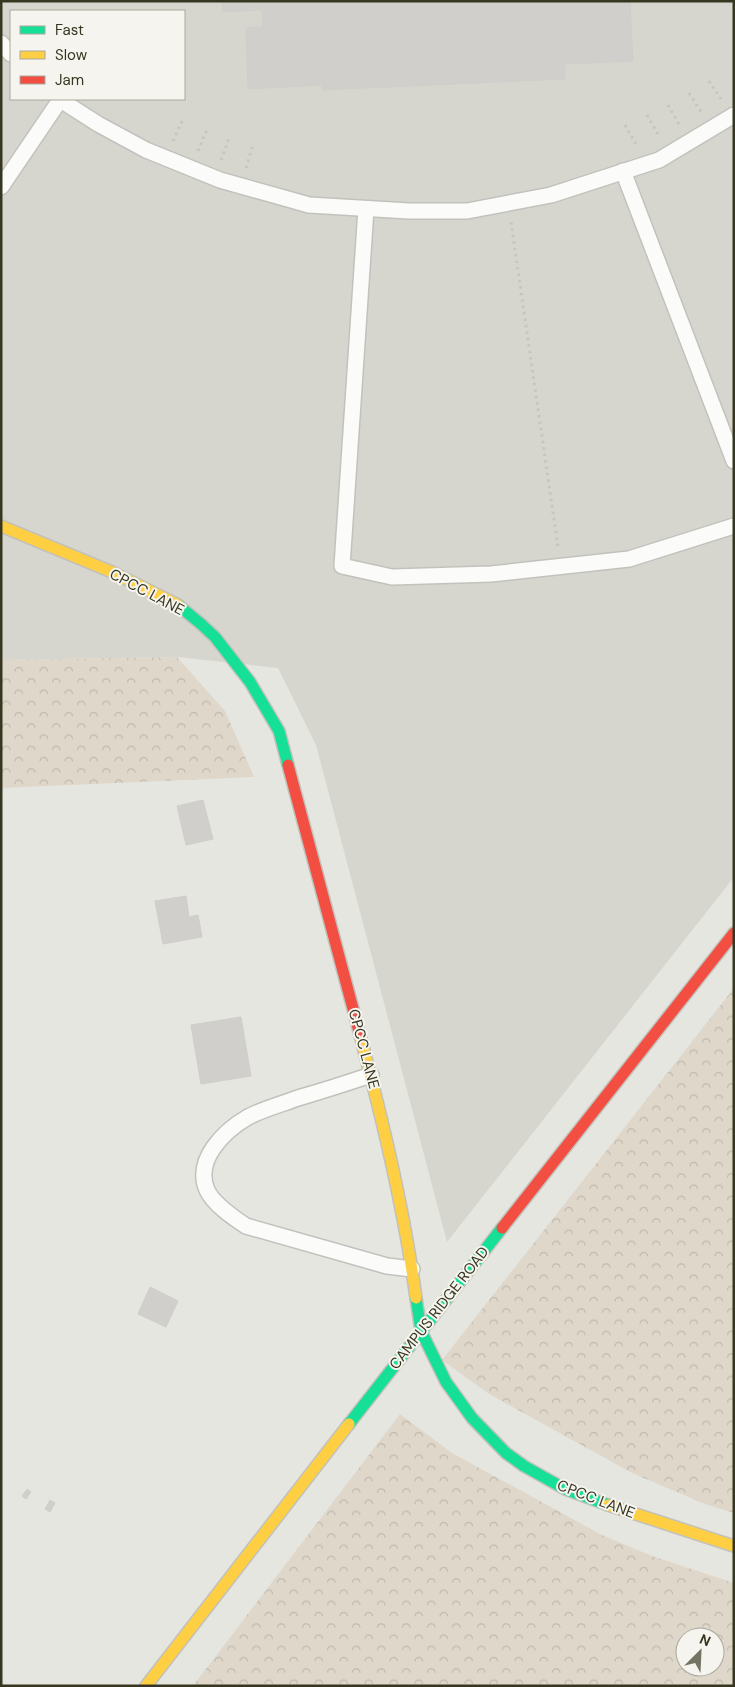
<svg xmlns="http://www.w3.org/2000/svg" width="735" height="1687" font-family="'DM Sans',sans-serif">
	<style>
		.built { fill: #d7d6ce; fill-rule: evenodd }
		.forest { fill: url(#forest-crowns); fill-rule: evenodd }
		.building { fill: #d0cfcb; stroke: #cfceca }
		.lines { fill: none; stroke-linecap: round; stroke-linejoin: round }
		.lane-casing { stroke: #c2c2bd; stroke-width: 18 }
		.fast-casing { stroke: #c2c1bb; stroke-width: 14 }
		.slow-casing { stroke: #c2c1bb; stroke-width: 14 }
		.jam-casing { stroke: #c2c1bb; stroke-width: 14 }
		.path { stroke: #c6c6bf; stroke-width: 3; stroke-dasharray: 2.5 4; stroke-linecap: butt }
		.lane { stroke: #fbfbfa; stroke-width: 15 }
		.fast { stroke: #16e098; stroke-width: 11 }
		.slow { stroke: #ffcf43; stroke-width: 11 }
		.jam { stroke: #f24e42; stroke-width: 11 }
		.labels { text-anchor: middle; stroke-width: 4; stroke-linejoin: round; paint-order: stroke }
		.street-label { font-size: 15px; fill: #373721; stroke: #f6f4ee }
	</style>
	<defs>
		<pattern id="forest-crowns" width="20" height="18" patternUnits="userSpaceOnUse" patternTransform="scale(1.25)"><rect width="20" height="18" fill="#dfd7ca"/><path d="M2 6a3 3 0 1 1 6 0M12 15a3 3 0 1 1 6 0" fill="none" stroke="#c0b9ad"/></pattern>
	</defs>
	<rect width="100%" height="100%" fill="#e6e6e1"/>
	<path class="built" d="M1,1H734V877L447,1242L316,745L278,668L177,657L1,660ZM11,11H184V99H11Z"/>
	<g class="forest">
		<path d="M177,657L225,711L254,777L1,788V660Z"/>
		<path d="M734,988V1513L705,1504L632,1473L489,1394L442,1360Z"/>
		<path d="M400,1414L452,1453L602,1535L652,1556L734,1583V1686H193ZM685,1637H715V1667H685Z"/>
	</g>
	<g class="building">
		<path d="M222,1H630L633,61L565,64V79L322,90V85L248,89L246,28L263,27L262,10L223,12Z"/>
		<path d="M203,800L213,839L186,845L177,806Z"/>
		<path d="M186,896L189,917L198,915L202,937L163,944L155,901Z"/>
		<path d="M241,1017L251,1076L201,1084L191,1025Z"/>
		<path d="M150,1287L178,1301L166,1327L138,1314Z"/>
		<path d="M27,1489L31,1492L26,1499L22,1496Z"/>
		<path d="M50,1500L55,1503L50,1512L45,1509Z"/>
	</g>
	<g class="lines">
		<g class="lane-casing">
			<g id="lane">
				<path d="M1,43L11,54"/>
				<path d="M59,99L98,124L146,150L220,180L309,205L409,211H467L551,195L659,160L734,115"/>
				<path d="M623,171L734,461"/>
				<path d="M1,187L60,100"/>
				<path d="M366,209L342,566L392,577L491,574L629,559L734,526"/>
				<path d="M371,1075C347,1083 322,1091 298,1098C282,1104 263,1109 248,1117C224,1131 194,1160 207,1190C213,1204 234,1218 246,1226L387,1266L412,1269"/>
			</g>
		</g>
		<g class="fast-casing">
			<g id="fast">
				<path d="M178,605L201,624L215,637L250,682L279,731L288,765"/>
				<path d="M416,1298L421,1331L446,1382L472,1418L506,1453L524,1466L565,1489L608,1505"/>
				<path d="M349,1424L502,1228"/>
			</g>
		</g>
		<g class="slow-casing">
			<g id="slow">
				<path d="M1,526L112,572L178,605"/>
				<path d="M360,1035C383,1122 404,1209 416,1298"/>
				<path d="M608,1505L734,1546"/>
				<path d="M146,1686L349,1424"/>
			</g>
		</g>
		<g class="jam-casing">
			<g id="jam">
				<path d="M288,765L360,1035"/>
				<path d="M502,1228L734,933"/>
			</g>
		</g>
		<g class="path">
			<path d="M709,81L721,99"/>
			<path d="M689,93L701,112"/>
			<path d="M668,105L680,126"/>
			<path d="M647,115L659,136"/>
			<path d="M625,125L637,146"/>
			<path d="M173,141L184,117"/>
			<path d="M198,151L208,127"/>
			<path d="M221,160L230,136"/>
			<path d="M246,168L253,144"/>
			<path d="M511,222L558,547"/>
		</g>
		<use href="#lane" class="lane"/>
		<use href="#fast" class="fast"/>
		<use href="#slow" class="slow"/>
		<use href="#jam" class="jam"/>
	</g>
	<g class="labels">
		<g class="street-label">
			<text transform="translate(147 592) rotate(28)" y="5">CPCC LANE</text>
			<text transform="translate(364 1049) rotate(75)" y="5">CPCC LANE</text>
			<text transform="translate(439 1308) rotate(-52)" y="5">CAMPUS RIDGE ROAD</text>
			<text transform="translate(596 1499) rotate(21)" y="5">CPCC LANE</text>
		</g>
	</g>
	<rect width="735" height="1687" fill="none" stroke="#373721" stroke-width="5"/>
	<rect x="10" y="10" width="175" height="90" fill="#f6f4ee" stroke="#aaa89c"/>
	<rect x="20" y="26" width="25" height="8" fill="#16e098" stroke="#aaa89c"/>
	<text x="55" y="35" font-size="15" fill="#373721">Fast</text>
	<rect x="20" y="51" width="25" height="8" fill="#ffcf43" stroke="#aaa89c"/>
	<text x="55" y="60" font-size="15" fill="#373721">Slow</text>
	<rect x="20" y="76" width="25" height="8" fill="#f24e42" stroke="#aaa89c"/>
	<text x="55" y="85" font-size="15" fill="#373721">Jam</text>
	<g transform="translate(700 1652) rotate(24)"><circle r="24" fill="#f6f4ee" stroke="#aaa89c"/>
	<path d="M0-4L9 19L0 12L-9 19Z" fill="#747464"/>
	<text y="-8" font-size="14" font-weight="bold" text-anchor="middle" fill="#373721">N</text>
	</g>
</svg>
